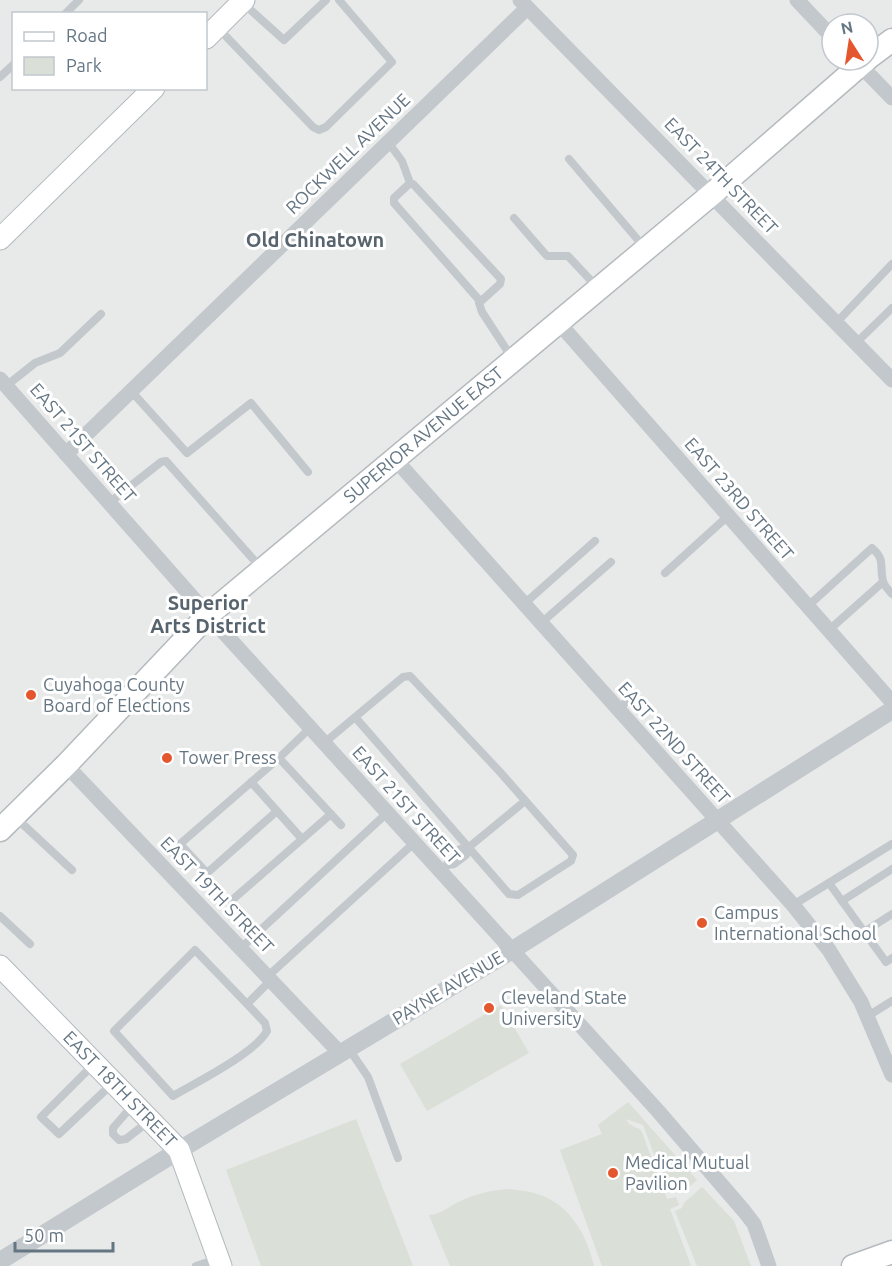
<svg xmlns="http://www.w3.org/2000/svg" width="892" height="1266" font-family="Ubuntu,sans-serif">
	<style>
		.built { fill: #e8e9e9; fill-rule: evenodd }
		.green { fill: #dadfd7 }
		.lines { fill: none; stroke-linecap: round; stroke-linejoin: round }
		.secondary-casing { stroke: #b3babf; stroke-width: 23 }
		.primary-casing { stroke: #b5babe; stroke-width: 25 }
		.service { stroke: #c3c8cc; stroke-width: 8 }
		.minor { stroke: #c3c8cc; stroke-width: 15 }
		.tertiary { stroke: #c3c8cc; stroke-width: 18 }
		.secondary { stroke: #fff; stroke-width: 21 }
		.primary { stroke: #fff; stroke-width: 22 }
		.poi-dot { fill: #e4572e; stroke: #fff; stroke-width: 2 }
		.labels { text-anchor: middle; stroke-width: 6; stroke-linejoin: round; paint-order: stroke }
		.street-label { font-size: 18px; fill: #657683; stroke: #fff }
		.poi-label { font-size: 18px; fill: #657683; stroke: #fff; text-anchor: start }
		.neighbourhood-label { font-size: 20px; font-weight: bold; fill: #57646e; stroke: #fff }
	</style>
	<rect width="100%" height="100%" fill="#fafaf8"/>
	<path class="built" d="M0,0H892V1266H0ZM14,14H206V88H14ZM832,24H868V60H832Z"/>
	<g class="green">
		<path d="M501,1005L529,1053L427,1111L400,1064Z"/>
		<path d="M628,1102L697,1180L686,1190L669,1193L643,1125L626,1119L629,1124L641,1130L667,1199L676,1197L679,1205L670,1209L691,1266H602L560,1150L602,1134L598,1125Z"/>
		<path d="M356,1119L413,1266H261L226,1170Z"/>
		<path d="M702,1187L734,1221L751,1266H697L675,1211L682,1208L684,1203Z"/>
		<path d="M509,1189C518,1190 528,1191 537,1194C570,1204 587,1235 594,1266H450L429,1215C441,1214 447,1208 458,1202C475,1194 491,1190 509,1189Z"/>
	</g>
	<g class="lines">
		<g class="secondary-casing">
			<g id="secondary">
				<path d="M206,38L244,0"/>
				<path d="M0,239L154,88"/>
				<path id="s1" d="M0,966L179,1150L221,1266"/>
			</g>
		</g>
		<g class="primary-casing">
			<g id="primary">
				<path d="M868,58L892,40"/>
				<path id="s2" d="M0,830L66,765L208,615L712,194L866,60"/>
				<path d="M853,1266L892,1252"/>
			</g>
		</g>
		<g class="service">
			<path d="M244,4L284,40L326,0"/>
			<path d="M65,14L79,0"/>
			<path d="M218,28L313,127L319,130L326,127L392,62L339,0"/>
			<path d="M0,77L14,64"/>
			<path d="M388,142L402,161L410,183"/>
			<path d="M569,159L644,247"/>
			<path d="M514,218L547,256H568L597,287"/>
			<path d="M480,301L394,203V198L409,184H413L501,279L500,284L479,303L482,312L512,358"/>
			<path d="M836,323L892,264"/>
			<path d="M856,343L892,308"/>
			<path d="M6,386L35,363L60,353L101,314"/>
			<path d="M132,392L187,453L251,403L308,472"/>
			<path d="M109,503L161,462L166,461L261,568"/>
			<path d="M665,573L728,516"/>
			<path d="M524,604L595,541"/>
			<path d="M808,606L872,548C886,560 879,566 883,581C884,586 889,590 892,594"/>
			<path d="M541,623L611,562"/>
			<path d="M829,630L883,582"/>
			<path d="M618,709L632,697"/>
			<path d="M310,728L279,758L341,825"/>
			<path d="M324,743L403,677L410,676L500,772L573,855L571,861L518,895L509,894L355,717"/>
			<path d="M251,782L277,811L207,873L180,844L279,758"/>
			<path d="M277,811L302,839"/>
			<path d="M15,817L72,870"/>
			<path d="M448,865L454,864L466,855L469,847L525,801"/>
			<path d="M446,866L450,859L460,849L466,850"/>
			<path d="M829,883L886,962L892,958"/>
			<path d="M231,901L331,814"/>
			<path d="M842,901L892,869"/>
			<path d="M793,905L892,844"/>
			<path d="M0,916L30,944"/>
			<path d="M864,932L892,914"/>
			<path d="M241,948L387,813"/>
			<path d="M268,976L414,843"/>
			<path d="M247,1004L195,950L114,1031L173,1096C197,1082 255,1053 267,1031L265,1023L247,1004L271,980"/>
			<path d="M868,1016L892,1001"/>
			<path d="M349,1049L368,1077L398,1158"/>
			<path d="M94,1064L41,1117L59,1134L113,1083"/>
			<path d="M133,1105L113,1128V1134L119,1140L126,1139L149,1121"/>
			<path d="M196,1266L217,1259"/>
		</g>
		<g class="minor">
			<path d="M520,0L892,380"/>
			<path d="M797,0L832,37"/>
			<path d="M855,60L892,98"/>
			<path d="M558,322L892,702"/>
			<path d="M0,379L208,615L658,1111L744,1211L754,1224L769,1266"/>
			<path d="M66,454L527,8"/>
			<path d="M394,458L793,905L829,950L861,1002L892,1075"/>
			<path d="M66,765L340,1053"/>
		</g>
		<path class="tertiary" d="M0,1261L191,1143L511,951L892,710"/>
		<use href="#secondary" class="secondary"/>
		<use href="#primary" class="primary"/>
	</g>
	<g class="poi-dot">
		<circle cx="31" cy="695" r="6"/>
		<circle cx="167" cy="758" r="6"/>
		<circle cx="702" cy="923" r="6"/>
		<circle cx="489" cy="1008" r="6"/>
		<circle cx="613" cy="1173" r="6"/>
	</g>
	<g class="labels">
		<g class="street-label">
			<text transform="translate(348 154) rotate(-44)" y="6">ROCKWELL AVENUE</text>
			<text transform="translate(721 176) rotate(46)" y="6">EAST 24TH STREET</text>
			<text dy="6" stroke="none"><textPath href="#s2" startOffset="580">SUPERIOR AVENUE EAST</textPath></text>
			<text transform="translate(83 443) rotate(49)" y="6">EAST 21ST STREET</text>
			<text transform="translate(739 499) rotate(49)" y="6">EAST 23RD STREET</text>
			<text transform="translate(674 743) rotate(48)" y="6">EAST 22ND STREET</text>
			<text transform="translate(406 805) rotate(48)" y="6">EAST 21ST STREET</text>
			<text transform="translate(217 895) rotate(46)" y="6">EAST 19TH STREET</text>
			<text transform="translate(448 988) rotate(-31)" y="6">PAYNE AVENUE</text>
			<text dy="6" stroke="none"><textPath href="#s1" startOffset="172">EAST 18TH STREET</textPath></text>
		</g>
		<g class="poi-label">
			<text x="43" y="691">Cuyahoga County<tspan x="43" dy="21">Board of Elections</tspan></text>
			<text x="179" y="764">Tower Press</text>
			<text x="714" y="919">Campus<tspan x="714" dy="21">International School</tspan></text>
			<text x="501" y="1004">Cleveland State<tspan x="501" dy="21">University</tspan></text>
			<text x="625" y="1169">Medical Mutual<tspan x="625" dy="21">Pavilion</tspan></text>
		</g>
		<g class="neighbourhood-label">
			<text x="315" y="247">Old Chinatown</text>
			<text x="208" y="610">Superior<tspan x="208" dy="23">Arts District</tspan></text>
		</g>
	</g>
	<rect x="12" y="12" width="195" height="78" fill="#ffffff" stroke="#c1c8cd" stroke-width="1.5"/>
	<rect x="24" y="32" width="30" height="9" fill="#ffffff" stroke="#c1c8cd" stroke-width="1.5"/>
	<text x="66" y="42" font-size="18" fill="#657683">Road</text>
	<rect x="24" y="57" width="30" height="18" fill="#dadfd7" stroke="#c1c8cd" stroke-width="1.5"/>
	<text x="66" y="72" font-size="18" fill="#657683">Park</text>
	<g transform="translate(850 42) rotate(348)"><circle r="28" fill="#ffffff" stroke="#c1c8cd" stroke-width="1.5"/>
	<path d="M0-4.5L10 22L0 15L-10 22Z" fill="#e4572e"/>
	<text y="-9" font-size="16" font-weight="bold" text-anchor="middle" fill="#657683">N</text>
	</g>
	<path d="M15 1242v9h98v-9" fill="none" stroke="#657683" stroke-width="3"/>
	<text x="24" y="1242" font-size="18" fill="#657683" stroke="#ffffff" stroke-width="4.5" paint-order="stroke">50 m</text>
</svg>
